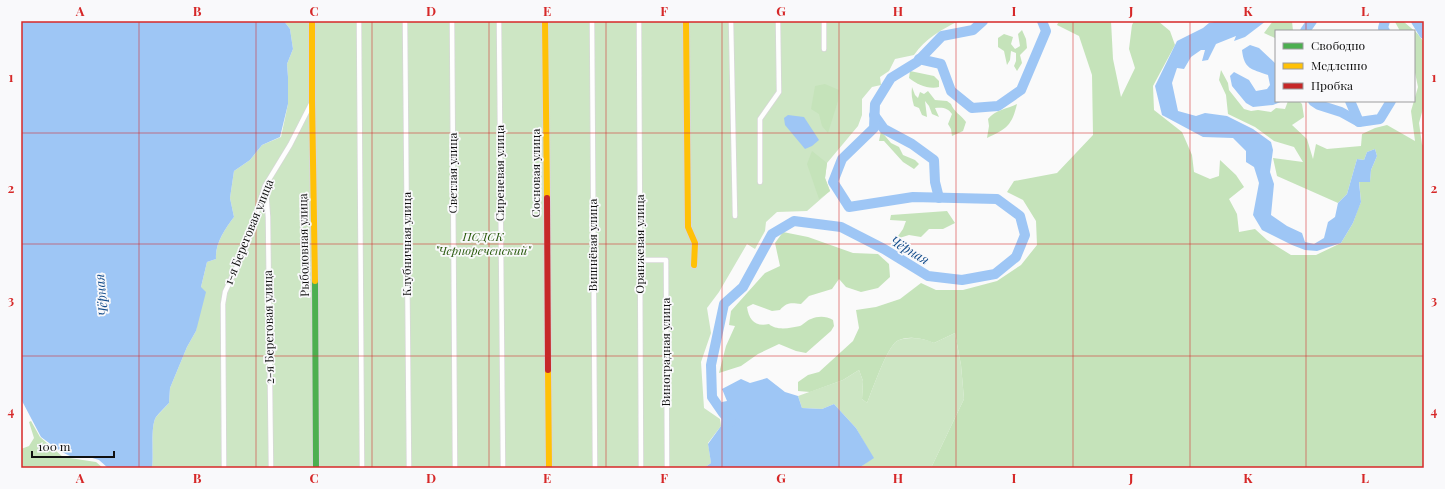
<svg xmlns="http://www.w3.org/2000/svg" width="1445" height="489" font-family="'Playfair Display',serif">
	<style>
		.green { fill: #cde6c4 }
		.forest { fill: #c5e3ba }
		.water { fill: #9ec6f5 }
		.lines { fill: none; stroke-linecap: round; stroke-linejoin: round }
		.river { stroke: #9ec6f5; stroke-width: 10 }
		.street-casing { stroke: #d7d7d7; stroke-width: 6 }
		.fast-casing { stroke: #d7d7d7; stroke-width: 8 }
		.slow-casing { stroke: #d7d7d7; stroke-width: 8 }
		.jam-casing { stroke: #d7d7d7; stroke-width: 8 }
		.street { stroke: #fefefe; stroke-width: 4.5 }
		.fast { stroke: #4caf50; stroke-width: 6 }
		.slow { stroke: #ffc107; stroke-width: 6 }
		.jam { stroke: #c62828; stroke-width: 6 }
		.grid { fill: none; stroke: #d62828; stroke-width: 1; stroke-opacity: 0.55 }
		.labels { text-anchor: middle; stroke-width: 3.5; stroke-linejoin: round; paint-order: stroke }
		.street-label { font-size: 12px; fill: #101010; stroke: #f9f9fb }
		.park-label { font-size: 12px; font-style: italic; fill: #295a0d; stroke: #f9f9fb }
		.water-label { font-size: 13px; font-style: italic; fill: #154e8c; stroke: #f9f9fb }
		.neatline { fill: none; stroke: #d62828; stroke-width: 1.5 }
		.grid-label { font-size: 13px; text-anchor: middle; font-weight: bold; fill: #d62828 }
	</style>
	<rect width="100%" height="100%" fill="#fafafa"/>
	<g class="green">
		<path d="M284,21H959C942,29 925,39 914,55L895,59L889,71L880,77L881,85L872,87L862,99V115L858,126L827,163L825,178L830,191L807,211L777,212L766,222L765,231L755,249L747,244L719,292L707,308L711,333L701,362L704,408L720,419L721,426L708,443L711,463L704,468H152C154,455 150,427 156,417C160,412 165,408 169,403L170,388L187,347L196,331L201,287L207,262L216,259C215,243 225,229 234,217L230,198L234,171L250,160L262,145L281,137L288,104V77L287,64L293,49L290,29Z"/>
		<path d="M955,333L961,365L964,399L931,468H859L873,458L856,428L834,404L822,409L802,408L798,396L843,380L859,370L863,381L862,399L867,403C872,391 887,347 897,341C908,336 923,338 934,343Z"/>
	</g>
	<g class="forest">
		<path d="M1059,21H1111L1113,59L1121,97L1135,68L1129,49L1132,25L1134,21H1158L1170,31L1175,45L1153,86L1154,110L1182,132L1192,155L1194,172L1210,179L1219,176L1220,160L1236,175L1244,187L1229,199L1237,214L1239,232L1255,229L1267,240L1291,255H1316L1341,243L1353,223L1358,209L1361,202L1359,181H1370L1371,170L1377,156L1375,149L1367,152L1364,160L1357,159L1347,194L1338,203L1277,176L1273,158L1303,162L1294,147L1274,141L1255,127L1228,114L1226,95L1219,80L1221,70L1228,83L1229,90L1244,109L1251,111L1258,110L1271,112L1276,108L1285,109L1288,101H1299L1302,104L1304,117L1292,125L1307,139L1313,159L1316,144L1327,149L1361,146L1362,134L1375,128L1387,125L1415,141L1411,111L1418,87L1414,68V31H1400L1395,22H1404L1417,33L1424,42V105L1419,123L1422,144L1424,147V468H931L964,399L961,365L955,333L934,343C923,338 908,335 897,341C887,347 872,391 867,403L862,399L863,381L859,370L843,380L810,392L798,391V382L808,375L819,372L853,341L859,328L856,310L876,307L900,299L921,283L936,290H963L997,281L1021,265L1037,245L1036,221L1023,200L1007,192L1014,181L1057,173L1093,135L1092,75L1079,36L1057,25Z"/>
		<path d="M1273,21H1292L1293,31H1276V42L1275,38L1264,33Z"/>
		<path d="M1022,30L1026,39L1027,48L1020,55L1022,63L1017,71L1014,66L1016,61V53L1011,51L1010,60L1007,65L1004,51L998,47V38L1004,34L1013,37L1011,44L1015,49L1020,46L1018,34Z"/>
		<path d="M910,71L934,76L939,81V87C929,90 916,84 909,78Z"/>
		<path d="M825,84L839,90L838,101L828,133L822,126L819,114L811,109L815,86Z"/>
		<path d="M912,87L915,95L918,98L920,92L924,94L928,91L935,100L947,101L951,104C954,112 961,115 966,122L963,131L952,136L951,129L948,124L952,114C948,108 943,107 935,108L939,117L932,114L929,106L925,101L927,117L922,115L919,108L914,106C912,99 911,94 912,87Z"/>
		<path d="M1017,104C1012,125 1007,129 987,138L989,126L988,119C995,110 1007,109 1017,104Z"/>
		<path d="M881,131L891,143L899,147L903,155L915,160L919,164L914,169L903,162L884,141H879Z"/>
		<path d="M812,151L827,163L825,178L830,191L819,199L807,164Z"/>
		<path d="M947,211L955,223L943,229H929L921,237L909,235L896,239L903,229L906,221L890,220L891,215Z"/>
		<path d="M783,232L808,237L853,253L878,254L889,264L890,277L878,288L861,292L846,287L839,279L832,289L809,296L801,304C791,303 787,302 780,310L772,311L753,304L747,307C749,320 755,327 769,324C776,331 791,328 800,326C804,324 807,320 811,319C818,316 826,316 833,320L834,326L831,331L806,353L796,351L779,344L758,354L741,366L719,373L726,346L735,326L729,325L731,311L765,273L780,266L775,243Z"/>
		<path d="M31,421L40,437L63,457L96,462L103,468H21V449L29,446L34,438L29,422Z"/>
	</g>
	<g class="water">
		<path d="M21,21H284L290,29L293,49L287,64L288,77V104L280,137L262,145L250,160L234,171L230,198L234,217C225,229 215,243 216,259L207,262L201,287L206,292L196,331L187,347L170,388L169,403C165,407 160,412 156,417C150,427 154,455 152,468H108L99,460L89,457L70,456L60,451L41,437L21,399Z"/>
		<path d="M1220,21H1266L1245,37L1234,41L1236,36L1216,44L1208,60L1202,61L1205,50H1201L1191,57L1184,69L1177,68L1172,83L1178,111L1196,116L1205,113L1227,116L1253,129L1271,142L1273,150L1270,172L1274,184L1271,215L1287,226L1302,233L1305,242L1314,244L1324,238L1328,222L1335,217L1338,203L1347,194L1357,159L1364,160L1367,152L1375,149L1377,156L1371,170L1370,182H1359L1361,202L1353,223L1341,243L1317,251L1305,250L1292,245L1262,230L1253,215L1259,183L1254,167L1246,162V151L1233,138L1203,137L1162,115L1155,86L1177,41L1203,28L1209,23Z"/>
		<path d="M1250,45L1259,48L1276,64V101H1283L1273,105L1253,107L1246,103L1232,86L1230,76L1234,72L1249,80L1256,91L1267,89L1270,85L1268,75C1251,69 1244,69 1242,50Z"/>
		<path d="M788,115L804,117L819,140L812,146L805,149L785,125L784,118Z"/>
		<path d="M767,378L785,392L798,396L802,408L822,409L834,404L856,428L874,458L859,468H704L711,463L708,444L721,426L722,402L727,401L722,389L741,379L750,383Z"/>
	</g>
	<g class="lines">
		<g class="river">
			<path d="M1416,21L1424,34"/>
			<path d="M1305,31L1312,21"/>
			<path d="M1385,31L1383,28L1385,21"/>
			<path d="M919,59L941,64L951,91L972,108L998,106L1021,90L1046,31L1042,21"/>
			<path d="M1313,101L1319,105L1341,112L1359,122"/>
			<path d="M1350,101L1359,122L1380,119L1391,101"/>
			<path d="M874,115L884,129L912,144L934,160L935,182L939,198"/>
			<path d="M731,422L723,413L712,397L711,365L724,304L743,287L772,234L794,221L841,227L884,249L928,276L962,280L995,274L1016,257L1025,235L1020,216L997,199L913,197L849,207L833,182L842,159L874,128L875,104L891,78L917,62L942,36L973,30L983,21"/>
		</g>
		<g class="street-casing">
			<g id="street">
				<path d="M359,21L362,468"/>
				<path d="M405,21L409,468"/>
				<path d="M452,21L455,468"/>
				<path d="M499,21L503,468"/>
				<path d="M592,21L595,468"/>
				<path d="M639,21L641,468"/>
				<path d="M731,21L735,216"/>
				<path d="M824,21V49"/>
				<path d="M760,182V119L779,92L778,21"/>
				<path d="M266,189L268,217L271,468"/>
				<path d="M641,260H666L667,468"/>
				<path d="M224,468L223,304L225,292L246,247L265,186L290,145L312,102"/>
			</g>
		</g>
		<g class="fast-casing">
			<path id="fast" d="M315,281L316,468"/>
		</g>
		<g class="slow-casing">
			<g id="slow">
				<path d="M312,21V101L315,281"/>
				<path d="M545,21L547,198"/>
				<path d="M686,21L688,227L695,243L694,265"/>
				<path d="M548,370L549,468"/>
			</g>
		</g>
		<g class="jam-casing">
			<path id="jam" d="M547,198L548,370"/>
		</g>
		<use href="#street" class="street"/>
		<use href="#fast" class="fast"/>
		<use href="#slow" class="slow"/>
		<use href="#jam" class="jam"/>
	</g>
	<path class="grid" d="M139,21V468M256,21V468M372,21V468M489,21V468M606,21V468M722,21V468M839,21V468M956,21V468M1073,21V468M1190,21V468M1306,21V31M1306,101V468M21,133H1424M21,244H1424M21,356H1424"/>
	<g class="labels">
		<g class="street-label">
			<text transform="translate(453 173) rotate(-90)" y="4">Светлая улица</text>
			<text transform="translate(500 173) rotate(-90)" y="4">Сиреневая улица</text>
			<text transform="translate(536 173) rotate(-90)" y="4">Сосновая улица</text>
			<text transform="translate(249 232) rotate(-68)" y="4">1-я Береговая улица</text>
			<text transform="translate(407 244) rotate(-90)" y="4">Клубничная улица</text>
			<text transform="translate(640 244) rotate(-90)" y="4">Оранжевая улица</text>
			<text transform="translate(304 245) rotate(-91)" y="4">Рыболовная улица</text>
			<text transform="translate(593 245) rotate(-90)" y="4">Вишнёвая улица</text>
			<text transform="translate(269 327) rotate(-91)" y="4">2-я Береговая улица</text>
			<text transform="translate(666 352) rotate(-90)" y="4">Виноградная улица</text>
		</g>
		<g class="park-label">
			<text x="483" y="241">ПСДСК<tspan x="483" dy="14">"Чернореченский"</tspan></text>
		</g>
		<g class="water-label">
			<text transform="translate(910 250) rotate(31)" y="5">Чёрная</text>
			<text transform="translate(101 295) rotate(-96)" y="5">Чёрная</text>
		</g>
	</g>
	<rect width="1445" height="489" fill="none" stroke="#f9f9fb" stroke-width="44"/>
	<rect x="1275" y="30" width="140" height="72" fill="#f9f9fb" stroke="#9c9c9d"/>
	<rect x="1283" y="43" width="20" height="6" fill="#4caf50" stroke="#9c9c9d"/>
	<text x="1311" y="50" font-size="12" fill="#101010">Свободно</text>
	<rect x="1283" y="63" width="20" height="6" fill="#ffc107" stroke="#9c9c9d"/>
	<text x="1311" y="70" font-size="12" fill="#101010">Медленно</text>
	<rect x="1283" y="83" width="20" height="6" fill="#c62828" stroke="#9c9c9d"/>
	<text x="1311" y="90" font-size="12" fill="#101010">Пробка</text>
	<path d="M32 451v6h82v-6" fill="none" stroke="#101010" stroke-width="2"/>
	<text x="38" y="451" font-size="12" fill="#101010" stroke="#f9f9fb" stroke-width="3" paint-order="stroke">100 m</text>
	<rect x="22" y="22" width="1401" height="445" class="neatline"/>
	<g class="grid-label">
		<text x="80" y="16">A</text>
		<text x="197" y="16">B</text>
		<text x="314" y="16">C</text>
		<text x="431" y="16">D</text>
		<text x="547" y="16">E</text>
		<text x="664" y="16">F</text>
		<text x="781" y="16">G</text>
		<text x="898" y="16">H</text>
		<text x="1014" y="16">I</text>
		<text x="1131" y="16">J</text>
		<text x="1248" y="16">K</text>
		<text x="1365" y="16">L</text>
		<text x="11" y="82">1</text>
		<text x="1434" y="82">1</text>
		<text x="11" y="193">2</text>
		<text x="1434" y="193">2</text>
		<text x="11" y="305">3</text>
		<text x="1434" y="305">3</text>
		<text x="11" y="416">4</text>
		<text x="1434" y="416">4</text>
		<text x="80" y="483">A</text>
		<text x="197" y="483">B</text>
		<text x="314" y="483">C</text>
		<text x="431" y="483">D</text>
		<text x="547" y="483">E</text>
		<text x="664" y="483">F</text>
		<text x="781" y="483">G</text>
		<text x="898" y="483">H</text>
		<text x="1014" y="483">I</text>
		<text x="1131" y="483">J</text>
		<text x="1248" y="483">K</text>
		<text x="1365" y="483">L</text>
	</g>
</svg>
